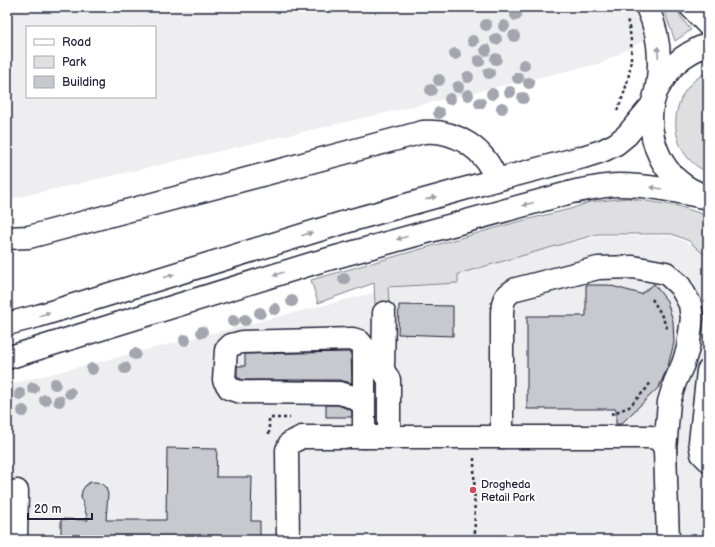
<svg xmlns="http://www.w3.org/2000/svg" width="715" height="547" font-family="'Balsamiq Sans',sans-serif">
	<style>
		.built { fill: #eeeef1; fill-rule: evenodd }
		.green { fill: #dfdfe2; stroke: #80808e }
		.building { fill: #c8c8cf; stroke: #22223b }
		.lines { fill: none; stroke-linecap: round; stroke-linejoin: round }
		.minor-casing { stroke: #22223b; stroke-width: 25 }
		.path { stroke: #22223b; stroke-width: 2.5; stroke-dasharray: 3 3; stroke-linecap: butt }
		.minor { stroke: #fff; stroke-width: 22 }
		.tree { fill: #a5a5af }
		.oneway { fill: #9c9ca7 }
		.poi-dot { fill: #d1495b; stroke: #fff; stroke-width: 1.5 }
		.labels { text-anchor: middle; stroke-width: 4; stroke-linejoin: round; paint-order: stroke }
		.poi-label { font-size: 11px; fill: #22223b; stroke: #fff; text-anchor: start }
	</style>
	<rect width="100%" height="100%" fill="#fff"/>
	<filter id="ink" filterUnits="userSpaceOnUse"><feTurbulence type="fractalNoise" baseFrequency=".025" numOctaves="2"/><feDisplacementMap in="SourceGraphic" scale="8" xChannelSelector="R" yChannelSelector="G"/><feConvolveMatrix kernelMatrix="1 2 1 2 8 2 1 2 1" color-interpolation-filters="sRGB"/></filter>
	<g filter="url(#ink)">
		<g class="built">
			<path d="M7,7H706L602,63L11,199L7,198ZM27,27H155V97H27Z"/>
			<path d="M599,236H672L697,247L708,260V540H7V385Z"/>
		</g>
		<g class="green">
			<path d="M663,7H676L681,17L691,30L675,41Z"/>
			<path d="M708,72V172C664,155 666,90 708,72Z"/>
			<path d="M627,198L678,206L708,216V258L689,241L672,234H598L458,274V283L388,287L389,302L375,304L374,283L318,303L311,280L517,222L570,209L590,202Z"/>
		</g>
		<g class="building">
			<path d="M654,284L667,301L673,321L674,343L668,366L659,387L621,424H616V409H527V316H586V285H608L641,294Z"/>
			<path d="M399,305L453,306V336L398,334Z"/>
			<path d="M351,352L352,383L339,380H243L237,377V366H245V354Z"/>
			<path d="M326,405H338L348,409L352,411V417H326Z"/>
			<path d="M167,448L217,449L216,477H252L251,521H260V540H61V519L88,520L81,497L82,491L85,486L90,482H96L102,484L106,488L108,494L106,520H166Z"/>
		</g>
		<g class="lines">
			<g class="minor-casing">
				<g id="minor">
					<path d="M647,7C655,24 659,41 659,61C659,70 658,82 656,91C655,96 653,101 652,106C647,141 663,177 696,192"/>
					<path d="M691,7L708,25"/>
					<path d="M657,90C672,64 680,56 708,44"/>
					<path d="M7,238L29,237L423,132C455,129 486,149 496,180"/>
					<path d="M384,313L383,370L389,380V437"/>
					<path d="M7,324L38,316L352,220L496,180L583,157L602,151L616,144L627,135L652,105"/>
					<path d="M7,358L314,263L572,192C588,189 604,185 620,185C650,185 679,192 708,198"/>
					<path d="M708,371L700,442L702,454L708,460"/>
					<path d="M364,407V347L359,341L353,339L242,342L231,345L226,350L224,380L230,389L241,392L339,393C348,395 360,398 364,407V437"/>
					<path d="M502,437V313C503,299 504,296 516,289L598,268L633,267L666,273L680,286L690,304L692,318L688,348L683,364L675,382L669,402L665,450"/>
					<path d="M16,540L17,491"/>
					<path d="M288,540L287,450L290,443L302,437H650C659,438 662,442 665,450L668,540"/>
				</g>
			</g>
			<g class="path">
				<path d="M617,111C630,82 636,50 627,19"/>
				<path d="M652,299L660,312L668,330"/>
				<path d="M611,414L629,407L647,388L650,383"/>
				<path d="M269,434V418H290"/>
				<path d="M474,458L475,540"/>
			</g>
			<use href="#minor" class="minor"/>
		</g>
		<g class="tree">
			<circle cx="516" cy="15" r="6"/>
			<circle cx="486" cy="25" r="6"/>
			<circle cx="504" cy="26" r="6"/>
			<circle cx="514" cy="36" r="6"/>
			<circle cx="496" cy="39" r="6"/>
			<circle cx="473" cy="41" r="6"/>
			<circle cx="486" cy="50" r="6"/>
			<circle cx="455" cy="54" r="6"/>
			<circle cx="496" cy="59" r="6"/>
			<circle cx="479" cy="61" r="6"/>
			<circle cx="524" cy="65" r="6"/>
			<circle cx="489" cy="73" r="6"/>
			<circle cx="468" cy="77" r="6"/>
			<circle cx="518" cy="78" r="6"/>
			<circle cx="439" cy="80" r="6"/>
			<circle cx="529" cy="83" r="6"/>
			<circle cx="458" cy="87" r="6"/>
			<circle cx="431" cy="90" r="6"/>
			<circle cx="510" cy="92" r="6"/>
			<circle cx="492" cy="94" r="6"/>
			<circle cx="468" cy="95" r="6"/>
			<circle cx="523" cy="98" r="6"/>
			<circle cx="450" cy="99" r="6"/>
			<circle cx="480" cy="103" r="6"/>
			<circle cx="502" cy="108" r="6"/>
			<circle cx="439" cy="113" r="6"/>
			<circle cx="344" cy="279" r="6"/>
			<circle cx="292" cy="301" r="6"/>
			<circle cx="275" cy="309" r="6"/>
			<circle cx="260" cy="313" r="6"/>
			<circle cx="245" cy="320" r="6"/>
			<circle cx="233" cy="321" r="6"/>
			<circle cx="202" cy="332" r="6"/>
			<circle cx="185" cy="340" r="6"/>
			<circle cx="135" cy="354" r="6"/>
			<circle cx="125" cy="368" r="6"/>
			<circle cx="92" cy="369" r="6"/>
			<circle cx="55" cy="384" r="6"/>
			<circle cx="33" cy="388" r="6"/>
			<circle cx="70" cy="393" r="6"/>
			<circle cx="20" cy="394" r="6"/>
			<circle cx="45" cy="400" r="6"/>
			<circle cx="59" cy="401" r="6"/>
			<circle cx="23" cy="411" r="6"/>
		</g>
		<defs><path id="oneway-solid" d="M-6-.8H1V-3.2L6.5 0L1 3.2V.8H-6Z"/></defs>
		<g class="oneway">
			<use href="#oneway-solid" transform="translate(658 52) rotate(-93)"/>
			<use href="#oneway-solid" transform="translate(656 188) rotate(-170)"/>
			<use href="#oneway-solid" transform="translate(431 198) rotate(-16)"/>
			<use href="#oneway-solid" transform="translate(528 204) rotate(165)"/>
			<use href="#oneway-solid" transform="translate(307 234) rotate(-17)"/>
			<use href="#oneway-solid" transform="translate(402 238) rotate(164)"/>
			<use href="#oneway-solid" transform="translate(278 274) rotate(163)"/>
			<use href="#oneway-solid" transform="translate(169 276) rotate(-17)"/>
			<use href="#oneway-solid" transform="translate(45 314) rotate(-17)"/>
		</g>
	</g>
	<circle class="poi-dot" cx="473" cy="490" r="4"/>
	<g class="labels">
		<g class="poi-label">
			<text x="481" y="488">Drogheda<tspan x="481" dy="13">Retail Park</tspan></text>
		</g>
	</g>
	<rect width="715" height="547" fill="none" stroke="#fff" stroke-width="24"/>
	<rect x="12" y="12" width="691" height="523" fill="none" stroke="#22223b" stroke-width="1.5" filter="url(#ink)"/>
	<rect x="26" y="26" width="130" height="72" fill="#ffffff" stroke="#a7a7b1"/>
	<rect x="34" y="39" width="20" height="6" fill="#ffffff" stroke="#a7a7b1"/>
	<text x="62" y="46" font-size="12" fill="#22223b">Road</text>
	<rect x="34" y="56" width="20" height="12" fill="#dfdfe2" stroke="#a7a7b1"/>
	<text x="62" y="66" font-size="12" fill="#22223b">Park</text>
	<rect x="34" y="76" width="20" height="12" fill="#c8c8cf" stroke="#a7a7b1"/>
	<text x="62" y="86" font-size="12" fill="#22223b">Building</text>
	<path d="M28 513v6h64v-6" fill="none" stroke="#22223b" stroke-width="2"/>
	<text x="34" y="513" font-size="12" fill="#22223b" stroke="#ffffff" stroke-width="3" paint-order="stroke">20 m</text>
</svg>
